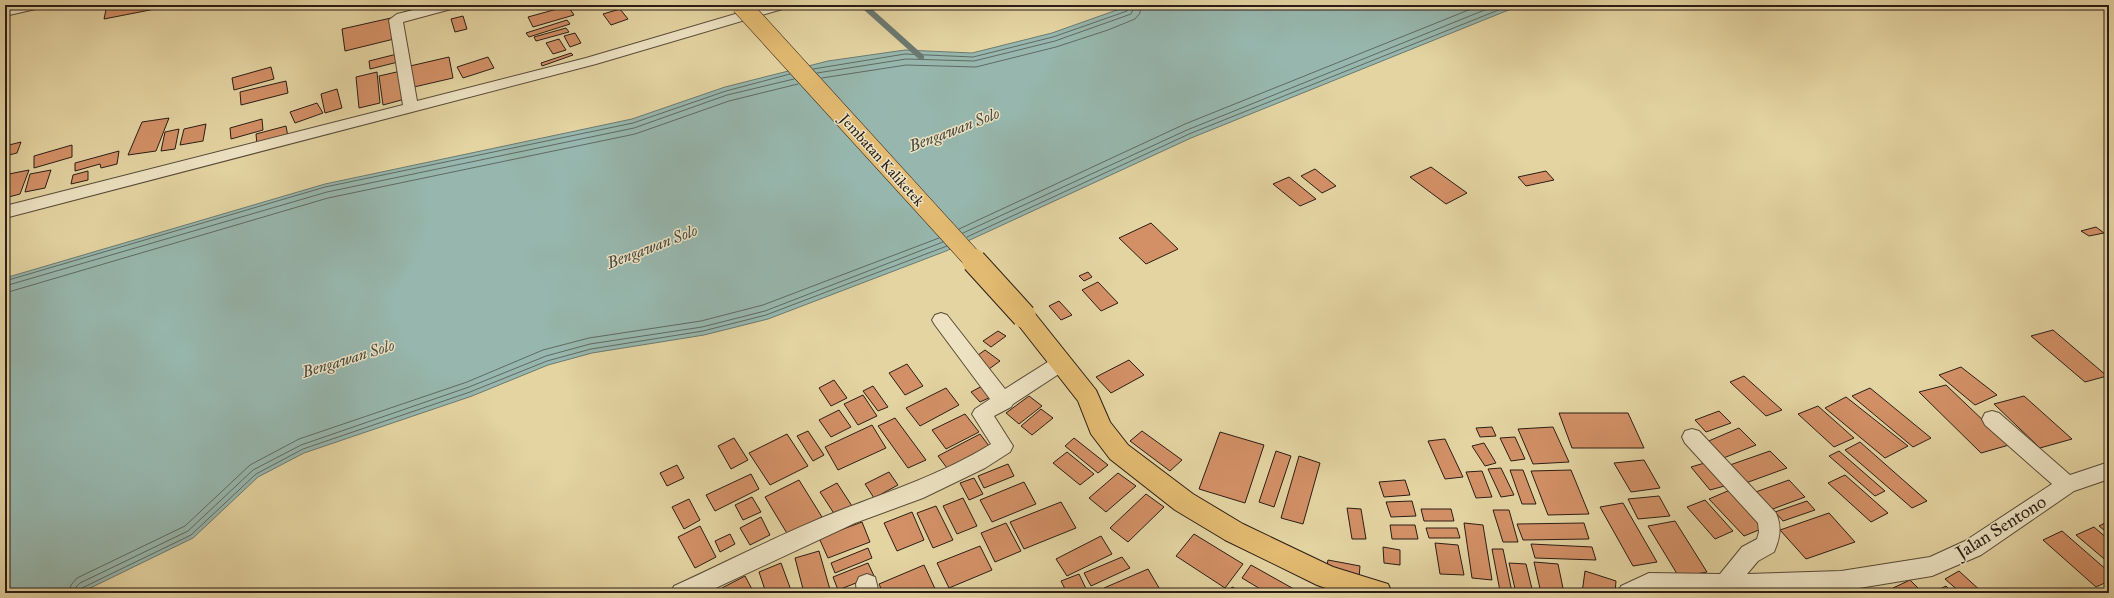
<svg xmlns="http://www.w3.org/2000/svg" width="2114" height="598" font-family="'IM FELL Great Primer',serif">
	<style>
		.water { fill: #97b7ae; stroke: #6b7971 }
		.lines { fill: none; stroke-linecap: round; stroke-linejoin: round }
		.shore { stroke: #606a62; stroke-width: 1 }
		.stream { stroke: #6b7971; stroke-width: 6 }
		.building { fill: #d39066; stroke: #2a1d15 }
		.minor-casing { stroke: #584b38; stroke-width: 2 }
		.primary-casing { stroke: #2a1d15; stroke-width: 2 }
		.minor { fill: #ede3c3; fill-rule: evenodd }
		.primary { fill: #e2ba71; fill-rule: evenodd }
		.primary-bridge-far1-casing { stroke: #2a1d15; stroke-width: 20; stroke-linecap: butt }
		.primary-bridge-casing { stroke: #2a1d15; stroke-width: 26; stroke-linecap: butt }
		.primary-bridge-far1 { stroke: #e2ba71; stroke-width: 19 }
		.primary-bridge { stroke: #e2ba71; stroke-width: 24 }
		.labels { text-anchor: middle; stroke-width: 3; stroke-linejoin: round; paint-order: stroke }
		.street-label { font-size: 15px; fill: #2a1d15; stroke: #ede3c3 }
		.water-label { font-size: 16px; font-style: italic; fill: #4b4b43; stroke: #ede3c3 }
		.near-street-label { font-size: 18px; fill: #2a1d15; stroke: #ede3c3 }
	</style>
	<rect width="100%" height="100%" fill="#e4d4a2"/>
	<filter id="stains"><feTurbulence type="fractalNoise" baseFrequency=".005" numOctaves="4"/><feColorMatrix values="0 0 0 0 .2 0 0 0 0 .09 0 0 0 0 .02 0 0 0 .5 -.17"/></filter>
	<radialGradient id="worn" r=".72"><stop offset=".6" stop-color="#630" stop-opacity="0"/><stop offset="1" stop-color="#630" stop-opacity=".3"/></radialGradient>
	<path class="water" d="M1131,5H1521L1191,138L946,251L768,319L704,335L592,353L548,365L472,396L304,453L258,477L193,538L80,593H5V278L325,184L632,119L725,87L828,61L905,50L972,53L1052,33Z"/>
	<g class="lines">
		<g class="shore">
			<path d="M813,69L905,54L973,57L1053,37L1127,11L1130,5"/>
			<path d="M817,73L906,59L974,61L1055,41L1131,14L1135,5"/>
			<path d="M822,78L906,65L976,67L1056,47L1108,30L1135,19L1140,13L1141,5"/>
			<path d="M959,229L1185,124L1481,5"/>
			<path d="M963,233L1187,130L1497,5"/>
			<path d="M967,237L1189,134L1511,5"/>
			<path d="M5,281L325,187L633,123L726,91L790,74"/>
			<path d="M5,286L327,192L634,128L727,95L794,79"/>
			<path d="M5,293L328,198L635,134L729,101L798,84"/>
			<path d="M69,593L71,585L77,578L185,526L250,465L299,439L467,382L543,350L589,338L701,321L763,305L939,238"/>
			<path d="M75,593L76,587L80,583L188,531L253,470L301,445L469,387L546,356L590,344L702,327L765,311L943,242"/>
			<path d="M80,593L82,588L191,535L256,474L303,449L470,392L547,361L591,349L703,331L766,315L947,246"/>
		</g>
		<path class="stream" d="M863,5L921,57"/>
	</g>
	<g class="building">
		<path d="M107,5H155V9L104,19Z"/>
		<path d="M568,6L574,15L533,27L528,17Z"/>
		<path d="M620,9L628,19L611,25L603,14Z"/>
		<path d="M463,16L467,29L455,32L451,19Z"/>
		<path d="M391,18L394,39L345,51L342,29Z"/>
		<path d="M567,20L570,24L529,37L526,33Z"/>
		<path d="M566,28L569,32L536,41L534,37Z"/>
		<path d="M575,33L581,43L570,47L564,36Z"/>
		<path d="M559,39L566,50L553,54L546,43Z"/>
		<path d="M571,53L573,55L542,66L541,63Z"/>
		<path d="M397,54L398,62L370,69L369,61Z"/>
		<path d="M449,57L453,78L414,87L410,66Z"/>
		<path d="M488,57L494,68L463,78L457,67Z"/>
		<path d="M271,67L274,79L234,90L232,78Z"/>
		<path d="M401,71L405,99L383,105L379,76Z"/>
		<path d="M377,72L380,103L359,108L356,77Z"/>
		<path d="M286,81L288,93L241,105L240,92Z"/>
		<path d="M337,89L342,108L325,113L321,94Z"/>
		<path d="M317,103L323,113L295,123L290,112Z"/>
		<path d="M169,118L156,151L128,155L142,122Z"/>
		<path d="M262,119L263,130L231,139L230,128Z"/>
		<path d="M206,124L203,141L180,145L184,129Z"/>
		<path d="M286,126L288,137L257,145L256,134Z"/>
		<path d="M179,129L175,149L161,151L165,132Z"/>
		<path d="M21,142L17,153L5,156V146Z"/>
		<path d="M72,145V157L34,168V156Z"/>
		<path d="M119,151L117,164L101,168L100,164L75,171V163Z"/>
		<path d="M1431,167L1467,193L1446,204L1410,177Z"/>
		<path d="M1315,169L1336,186L1322,193L1301,176Z"/>
		<path d="M29,170L20,194L5,198V184L9,174Z"/>
		<path d="M51,170L45,188L25,192L30,174Z"/>
		<path d="M88,171V180L71,184L73,175Z"/>
		<path d="M1546,171L1554,180L1526,186L1518,177Z"/>
		<path d="M1289,177L1316,199L1300,206L1273,184Z"/>
		<path d="M1151,223L1178,249L1146,264L1119,238Z"/>
		<path d="M2096,227L2104,233L2089,236L2081,231Z"/>
		<path d="M1088,272L1092,277L1084,281L1079,276Z"/>
		<path d="M1098,282L1118,303L1101,311L1082,290Z"/>
		<path d="M1059,301L1072,315L1061,320L1049,306Z"/>
		<path d="M2053,330L2107,376L2085,382L2031,336Z"/>
		<path d="M998,331L1006,336L991,347L983,341Z"/>
		<path d="M985,350L1000,361L989,369L974,358Z"/>
		<path d="M1129,360L1144,375L1111,393L1096,377Z"/>
		<path d="M907,364L923,386L905,395L889,373Z"/>
		<path d="M1961,367L1997,395L1975,405L1939,375Z"/>
		<path d="M1744,376L1782,410L1766,416L1730,382Z"/>
		<path d="M834,380L847,398L831,406L819,388Z"/>
		<path d="M984,385L993,396L980,402L971,392Z"/>
		<path d="M1946,385L2009,445L1981,453L1919,392Z"/>
		<path d="M873,386L888,407L878,411L863,391Z"/>
		<path d="M946,388L959,405L920,426L906,408Z"/>
		<path d="M1870,388L1931,438L1913,447L1852,396Z"/>
		<path d="M863,395L877,416L858,425L844,404Z"/>
		<path d="M1029,396L1042,406L1019,424L1006,413Z"/>
		<path d="M2024,396L2072,439L2040,448L1994,404Z"/>
		<path d="M1846,397L1908,446L1885,458L1825,408Z"/>
		<path d="M1818,406L1854,438L1834,447L1798,414Z"/>
		<path d="M1041,409L1053,418L1032,435L1021,426Z"/>
		<path d="M839,410L851,427L831,437L819,420Z"/>
		<path d="M1719,411L1731,423L1706,432L1695,420Z"/>
		<path d="M1559,413H1628L1644,448H1572Z"/>
		<path d="M965,414L979,432L946,449L932,430Z"/>
		<path d="M895,418L926,460L908,468L878,426Z"/>
		<path d="M872,425L886,448L838,470L825,447Z"/>
		<path d="M1492,427L1496,436L1480,437L1476,428Z"/>
		<path d="M1553,427L1569,462L1533,464L1518,429Z"/>
		<path d="M1739,428L1756,445L1721,459L1704,443Z"/>
		<path d="M808,431L824,455L813,461L797,436Z"/>
		<path d="M1142,431L1182,460L1170,471L1130,441Z"/>
		<path d="M1220,432L1264,445L1245,503L1199,489Z"/>
		<path d="M787,434L808,466L770,485L749,453Z"/>
		<path d="M980,434L992,450L950,472L938,456Z"/>
		<path d="M1515,437L1525,459L1511,461L1500,438Z"/>
		<path d="M734,438L748,460L731,469L718,446Z"/>
		<path d="M1074,438L1108,465L1098,473L1065,446Z"/>
		<path d="M1445,439L1463,477L1445,479L1428,441Z"/>
		<path d="M1860,442L1927,501L1912,508L1845,450Z"/>
		<path d="M1484,443L1496,463L1485,466L1472,446Z"/>
		<path d="M1276,451L1291,456L1274,507L1259,502Z"/>
		<path d="M1770,451L1787,468L1743,484L1727,466Z"/>
		<path d="M1839,451L1885,491L1875,496L1829,456Z"/>
		<path d="M1067,452L1094,474L1080,485L1053,463Z"/>
		<path d="M1299,456L1320,463L1303,524L1281,518Z"/>
		<path d="M1644,460L1660,488L1631,492L1614,463Z"/>
		<path d="M1708,462L1728,485L1710,490L1691,467Z"/>
		<path d="M1008,464L1014,476L984,488L978,476Z"/>
		<path d="M677,465L684,478L667,486L660,473Z"/>
		<path d="M1501,468L1514,495L1501,497L1488,469Z"/>
		<path d="M1510,470H1523L1536,504H1522Z"/>
		<path d="M1571,470L1589,514L1548,515L1531,471Z"/>
		<path d="M1482,471L1492,497L1476,498L1466,472Z"/>
		<path d="M889,472L898,485L874,498L865,484Z"/>
		<path d="M1118,473L1136,486L1106,512L1089,498Z"/>
		<path d="M751,474L759,489L715,511L706,495Z"/>
		<path d="M1845,475L1888,513L1871,522L1828,483Z"/>
		<path d="M974,478L983,494L969,500L960,483Z"/>
		<path d="M799,480L822,517L788,535L765,497Z"/>
		<path d="M1405,480L1410,495L1384,497L1379,482Z"/>
		<path d="M1789,480L1805,497L1770,510L1753,493Z"/>
		<path d="M1024,482L1036,504L992,522L980,500Z"/>
		<path d="M837,483L852,506L835,515L820,492Z"/>
		<path d="M1730,490L1766,527L1744,536L1709,499Z"/>
		<path d="M1146,494L1164,507L1128,542L1110,528Z"/>
		<path d="M1659,496L1670,516L1638,519L1628,499Z"/>
		<path d="M752,497L761,512L743,520L735,505Z"/>
		<path d="M963,498L977,526L957,534L943,506Z"/>
		<path d="M689,499L700,520L684,529L672,507Z"/>
		<path d="M1705,500L1733,531L1715,539L1687,507Z"/>
		<path d="M1412,501L1416,516L1391,517L1386,502Z"/>
		<path d="M1807,501L1815,510L1783,521L1775,512Z"/>
		<path d="M1061,502L1076,528L1024,549L1010,522Z"/>
		<path d="M1623,503L1657,562L1633,566L1600,507Z"/>
		<path d="M936,506L953,540L933,548L917,513Z"/>
		<path d="M1347,508L1361,509L1366,539H1352Z"/>
		<path d="M1421,509H1451L1454,521H1424Z"/>
		<path d="M1493,510H1509L1518,542H1503Z"/>
		<path d="M912,512L924,540L897,551L884,523Z"/>
		<path d="M1829,513L1855,542L1806,559L1780,530Z"/>
		<path d="M761,517L770,535L750,545L740,528Z"/>
		<path d="M1675,521L1707,572L1679,577L1648,526Z"/>
		<path d="M2109,521V534L2099,526Z"/>
		<path d="M862,522L870,542L828,558L819,538Z"/>
		<path d="M1006,523L1021,551L995,562L981,533Z"/>
		<path d="M1464,523L1483,525L1492,580L1472,578Z"/>
		<path d="M1584,523L1589,539L1523,540L1517,524Z"/>
		<path d="M1390,525H1415L1418,539H1392Z"/>
		<path d="M700,526L716,557L695,568L678,537Z"/>
		<path d="M2094,527L2109,540V563L2076,535Z"/>
		<path d="M1426,528H1457L1460,538H1429Z"/>
		<path d="M2062,531L2109,572V581L2096,587L2043,540Z"/>
		<path d="M730,534L735,544L720,552L715,541Z"/>
		<path d="M1194,534L1243,564L1225,588L1176,556Z"/>
		<path d="M1101,536L1112,554L1067,576L1056,559Z"/>
		<path d="M1435,543L1458,545L1464,575L1440,574Z"/>
		<path d="M1531,544L1592,547L1596,560L1535,558Z"/>
		<path d="M980,546L992,570L949,588L937,563Z"/>
		<path d="M1383,547L1400,550V565L1384,563Z"/>
		<path d="M868,548L872,558L835,573L831,563Z"/>
		<path d="M1492,549H1503L1512,592L1500,591Z"/>
		<path d="M819,551L831,593H804L795,558Z"/>
		<path d="M1122,557L1130,568L1091,586L1084,573Z"/>
		<path d="M1328,560L1360,566L1359,578L1326,571Z"/>
		<path d="M1534,562L1558,564L1564,593H1541Z"/>
		<path d="M781,563L792,593H766L759,572Z"/>
		<path d="M868,563L874,576L838,590L833,577Z"/>
		<path d="M1509,563L1526,564L1533,593H1516Z"/>
		<path d="M924,565L937,593H883L879,584Z"/>
		<path d="M1251,565L1301,593H1267L1242,578Z"/>
		<path d="M1148,569L1162,593H1106L1104,588Z"/>
		<path d="M1585,571L1616,581L1615,593H1582Z"/>
		<path d="M1959,571L1983,593H1961L1945,579Z"/>
		<path d="M1079,574L1088,593H1067L1061,581Z"/>
		<path d="M745,576L754,593H724L722,588Z"/>
		<path d="M1910,580L1923,593H1898L1893,588Z"/>
		<path d="M1946,586L1953,593H1932Z"/>
		<path d="M1232,587L1245,593H1229Z"/>
	</g>
	<g class="lines">
		<g class="minor-casing">
			<g id="minor">
				<path d="M17,5H42L40,8L5,16V8Z"/>
				<path d="M434,5H457L455,8L403,22L417,101L586,58L766,5H788L786,8L596,64L5,218V206L403,105L389,20L397,14Z"/>
				<path d="M941,313L947,315L1005,389L1054,358L1061,356L1068,358L1070,363L1068,368L1013,404L1011,407L994,416L1013,446L1010,452L985,468L923,498L855,523L705,593H671L674,586C729,561 784,532 841,510C893,490 942,474 991,444L972,414L975,409L990,399L935,325L932,320L935,315Z"/>
				<path d="M1992,411L1999,413L2070,475L2109,462V479L2074,491L1981,555L1932,576L1841,591L1618,593L1621,586L1649,573L1720,574L1742,547L1757,539L1759,532L1758,523L1685,443L1682,437L1685,431L1692,429L1699,431L1776,513C1782,527 1780,538 1774,552L1758,561L1747,574L1841,571L1930,557L1965,541L2052,484L1985,425L1982,419L1985,413Z"/>
				<path d="M867,574L875,577L879,593H857L856,584L859,577Z"/>
			</g>
		</g>
		<g class="primary-casing">
			<path id="primary" d="M1024,308L1032,310L1096,390L1110,422L1128,445L1193,494L1243,524L1333,567L1388,584L1392,593H1340L1317,585L1225,540L1175,510L1110,459L1091,434L1078,401L1016,322L1013,316L1016,310Z"/>
		</g>
		<use href="#minor" class="minor"/>
		<use href="#primary" class="primary"/>
		<g class="primary-bridge-far1-casing">
			<path id="primary-bridge-far1" d="M741,5L975,262"/>
		</g>
		<g class="primary-bridge-casing">
			<path id="primary-bridge" d="M974,261L1024,316"/>
		</g>
		<use href="#primary-bridge-far1" class="primary-bridge-far1"/>
		<use href="#primary-bridge" class="primary-bridge"/>
	</g>
	<g class="labels">
		<g class="street-label">
			<text transform="translate(882 160) rotate(48)" y="5">Jembatan Kaliketek</text>
		</g>
		<g class="water-label">
			<text transform="translate(954 129) rotate(-21)" y="6">Bengawan Solo</text>
			<text transform="translate(652 246) rotate(-21)" y="6">Bengawan Solo</text>
			<text transform="translate(348 358) rotate(-17)" y="6">Bengawan Solo</text>
		</g>
		<g class="near-street-label">
			<text transform="translate(2001 527) rotate(-32)" y="6">Jalan Sentono</text>
		</g>
	</g>
	<rect width="2114" height="598" fill="none" stroke="#e4d4a2" stroke-width="20"/>
	<rect x="6" y="6" width="2102" height="586" fill="none" stroke="#2a1d15" stroke-width="2"/>
	<rect x="10" y="10" width="2094" height="578" fill="none" stroke="#2a1d15"/>
	<rect width="100%" height="100%" filter="url(#stains)"/>
	<rect width="100%" height="100%" fill="url(#worn)"/>
</svg>
